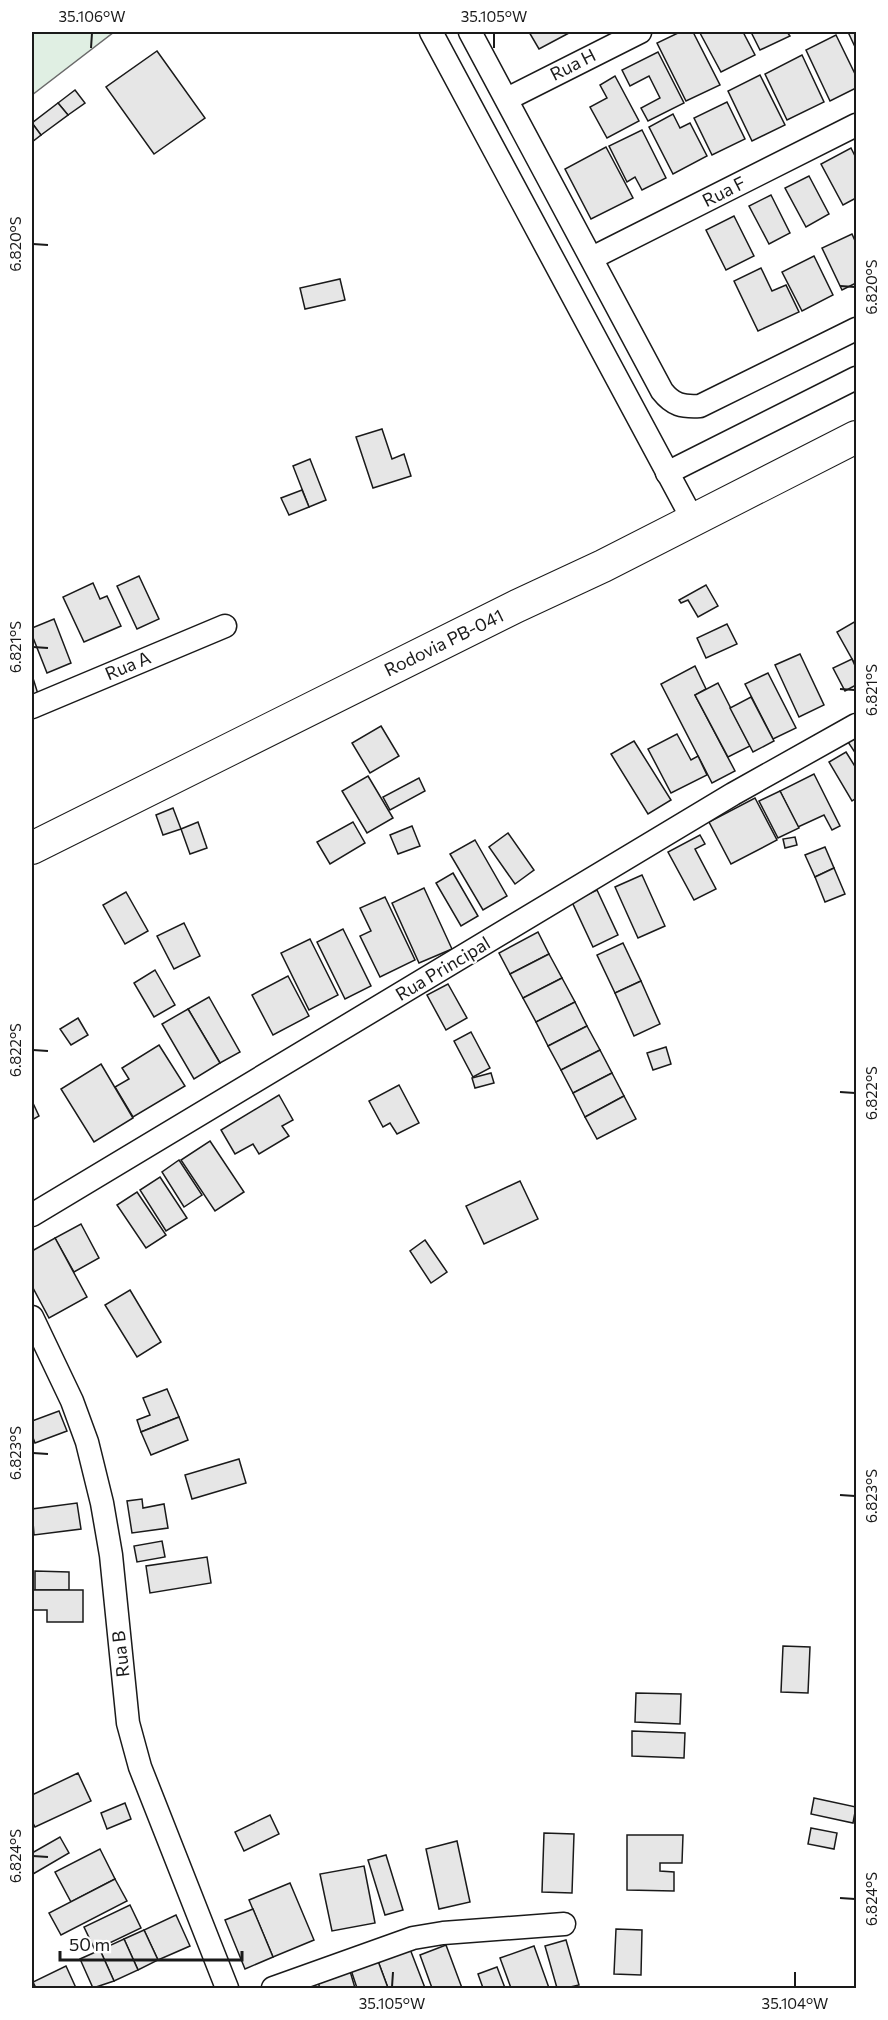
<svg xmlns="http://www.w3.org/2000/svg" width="888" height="2020" font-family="Commissioner,sans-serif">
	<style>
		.green { fill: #e0efe3; stroke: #6a6a6a; stroke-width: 1.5 }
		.building { fill: #e6e6e6; stroke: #1a1a1a; stroke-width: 1.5 }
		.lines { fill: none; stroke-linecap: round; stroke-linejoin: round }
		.minor-casing { stroke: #1a1a1a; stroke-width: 25 }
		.secondary-casing { stroke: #1a1a1a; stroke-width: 34 }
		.minor { stroke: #fff; stroke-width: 22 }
		.secondary { stroke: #fff; stroke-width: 32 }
		.ticks { fill: none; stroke: #1a1a1a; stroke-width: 2 }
		.labels { text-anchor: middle; stroke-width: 4.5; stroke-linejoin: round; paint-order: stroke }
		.street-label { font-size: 18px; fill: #1a1a1a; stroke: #fff }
		.neatline { fill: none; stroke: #1a1a1a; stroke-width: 2 }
		.ticks-label { font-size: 15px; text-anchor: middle; fill: #1a1a1a }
	</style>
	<rect width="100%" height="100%" fill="#fff"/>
	<path class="green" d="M32,32H114L32,95Z"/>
	<g class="building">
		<path d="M529,32H568L569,33L539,49Z"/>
		<path d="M680,32H693L720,85L686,101L657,43Z"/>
		<path d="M703,32H743L755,55L721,72L700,33Z"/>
		<path d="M751,32H787L790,36L760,50Z"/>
		<path d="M848,32H856V49Z"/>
		<path d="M836,35L856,76V88L830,101L806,50Z"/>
		<path d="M157,51L205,118L154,154L106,87Z"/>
		<path d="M658,52L684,103L648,121L641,108L660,98L649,76L630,86L622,70Z"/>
		<path d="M802,55L824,102L787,120L765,74Z"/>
		<path d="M760,75L785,125L752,141L728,91Z"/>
		<path d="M615,76L639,121L607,138L590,107L607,98L600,85Z"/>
		<path d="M75,90L85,103L68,115L58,103Z"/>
		<path d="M727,102L745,139L712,155L694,118Z"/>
		<path d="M58,103L68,115L41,135L32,123Z"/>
		<path d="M673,114L680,128L690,123L707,156L673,174L649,127Z"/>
		<path d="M32,123L41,135L32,142Z"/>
		<path d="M642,130L666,178L642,190L635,177L627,182L609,146Z"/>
		<path d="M606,147L633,198L591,219L565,169Z"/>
		<path d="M851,148L856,158V198L843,205L821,164Z"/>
		<path d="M809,176L829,214L806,227L785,188Z"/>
		<path d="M771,195L790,233L769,244L749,206Z"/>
		<path d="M734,216L754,256L726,270L706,230Z"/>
		<path d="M852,234L856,243V283L842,290L822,248Z"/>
		<path d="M814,256L833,295L802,311L782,272Z"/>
		<path d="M761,268L772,291L786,285L799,312L758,331L734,281Z"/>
		<path d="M340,279L345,300L305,309L300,288Z"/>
		<path d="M382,429L392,459L404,454L411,476L373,488L356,437Z"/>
		<path d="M310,459L326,500L309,507L293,466Z"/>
		<path d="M302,490L309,507L289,515L281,498Z"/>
		<path d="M139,576L159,619L137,629L117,586Z"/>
		<path d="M93,583L100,599L107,596L121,626L84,642L63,597Z"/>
		<path d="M706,585L718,606L698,617L688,600L681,603L679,600Z"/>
		<path d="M54,619L71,663L47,673L32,635V628Z"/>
		<path d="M856,621V666L837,632Z"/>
		<path d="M727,624L737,644L706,658L697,638Z"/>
		<path d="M800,654L824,705L799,717L775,665Z"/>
		<path d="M852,659L856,668V685L845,691L833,668Z"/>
		<path d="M695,666L706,689L695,695L735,771L712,783L661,684Z"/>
		<path d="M768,673L796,728L773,739L745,684Z"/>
		<path d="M32,675L38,694L32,697Z"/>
		<path d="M718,683L750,746L728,757L695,695Z"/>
		<path d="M751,697L774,741L753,752L730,708Z"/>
		<path d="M381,726L399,756L370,773L352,743Z"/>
		<path d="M856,732V754L846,739Z"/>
		<path d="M677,734L691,760L698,756L707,775L671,793L648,749Z"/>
		<path d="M634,741L671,800L648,814L611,754Z"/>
		<path d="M846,752L856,768V798L852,801L829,762Z"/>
		<path d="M814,774L840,826L832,830L824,815L798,827L780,791Z"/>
		<path d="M368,776L393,818L367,833L342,791Z"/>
		<path d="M419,778L425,791L390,810L383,797Z"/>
		<path d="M780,791L799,828L778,838L759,801Z"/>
		<path d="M755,798L777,840L731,864L709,822Z"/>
		<path d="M173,808L181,829L163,835L156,815Z"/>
		<path d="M198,822L207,848L190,854L181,829Z"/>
		<path d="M353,822L365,843L330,864L317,842Z"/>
		<path d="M412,826L420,846L398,854L390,835Z"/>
		<path d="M508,833L534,870L515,884L489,847Z"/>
		<path d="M700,835L705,844L695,849L716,889L694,900L668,852Z"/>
		<path d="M795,837L797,845L785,848L783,839Z"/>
		<path d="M475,840L507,896L483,910L450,854Z"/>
		<path d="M825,847L834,868L815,877L805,855Z"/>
		<path d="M834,868L845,894L825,902L815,877Z"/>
		<path d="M453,873L478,916L461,926L436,883Z"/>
		<path d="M642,875L665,926L638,938L615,887Z"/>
		<path d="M424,888L452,949L419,963L392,903Z"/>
		<path d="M597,890L618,935L593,947L572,902Z"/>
		<path d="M126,892L148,931L125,944L103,905Z"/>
		<path d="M385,897L415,960L380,977L360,936L371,931L360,908Z"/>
		<path d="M184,923L200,956L174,969L157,936Z"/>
		<path d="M343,929L371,986L345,999L317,942Z"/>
		<path d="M538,932L549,954L510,974L499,953Z"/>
		<path d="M310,939L338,995L309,1010L281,953Z"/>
		<path d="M623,943L641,981L615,993L597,955Z"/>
		<path d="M549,954L562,978L523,998L510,974Z"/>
		<path d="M155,970L175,1005L154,1017L134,983Z"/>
		<path d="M288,976L309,1016L273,1035L252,995Z"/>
		<path d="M562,978L575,1002L536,1022L523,998Z"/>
		<path d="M641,981L660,1024L634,1036L615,993Z"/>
		<path d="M448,984L467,1018L446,1030L427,995Z"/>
		<path d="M209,997L240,1052L220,1063L188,1009Z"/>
		<path d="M575,1002L587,1026L548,1046L536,1022Z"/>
		<path d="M188,1009L220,1063L194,1079L162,1024Z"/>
		<path d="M78,1018L88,1035L71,1045L60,1029Z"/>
		<path d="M587,1026L600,1050L561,1070L548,1046Z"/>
		<path d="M471,1032L490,1068L473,1077L454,1041Z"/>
		<path d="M159,1045L185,1086L133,1117L115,1087L129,1079L122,1068Z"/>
		<path d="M666,1047L671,1064L653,1070L647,1053Z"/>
		<path d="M600,1050L612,1073L573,1093L561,1070Z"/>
		<path d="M101,1064L133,1118L94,1142L61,1089Z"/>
		<path d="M491,1073L494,1083L475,1088L472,1078Z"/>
		<path d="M612,1073L624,1096L585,1117L573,1093Z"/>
		<path d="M399,1085L419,1123L397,1134L390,1123L383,1127L369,1101Z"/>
		<path d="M279,1095L293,1120L282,1126L289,1136L259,1154L253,1144L235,1154L221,1130Z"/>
		<path d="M624,1096L636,1119L597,1139L585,1117Z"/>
		<path d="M32,1101L39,1116L32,1120Z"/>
		<path d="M210,1141L244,1192L215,1211L181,1160Z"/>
		<path d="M179,1160L202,1195L184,1207L162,1172Z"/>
		<path d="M160,1177L187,1218L166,1231L140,1190Z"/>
		<path d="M520,1181L538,1219L484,1244L466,1206Z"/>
		<path d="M137,1192L166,1235L146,1248L117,1205Z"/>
		<path d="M81,1224L99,1258L74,1272L55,1238Z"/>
		<path d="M55,1238L87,1297L49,1318L32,1286V1251Z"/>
		<path d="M425,1240L447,1272L431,1283L410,1251Z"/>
		<path d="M130,1290L161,1342L137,1357L105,1305Z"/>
		<path d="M167,1389L179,1417L141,1432L137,1420L150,1415L143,1398Z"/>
		<path d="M59,1411L67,1431L35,1443L32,1435V1421Z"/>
		<path d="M179,1417L188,1440L151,1455L141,1432Z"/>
		<path d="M239,1459L246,1483L192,1499L185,1475Z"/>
		<path d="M142,1499L143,1508L164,1504L168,1528L132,1533L127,1501Z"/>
		<path d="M77,1503L81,1529L34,1535L32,1509Z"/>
		<path d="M162,1541L165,1557L137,1562L134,1546Z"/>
		<path d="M207,1557L211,1583L150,1593L146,1566Z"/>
		<path d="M35,1571L69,1572V1590H35Z"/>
		<path d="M32,1590H83V1622H47V1610H32Z"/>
		<path d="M783,1646L810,1647L808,1693L781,1692Z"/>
		<path d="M636,1693L681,1694L680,1724L635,1722Z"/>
		<path d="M632,1731L685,1733L684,1758L632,1756Z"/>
		<path d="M78,1773L91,1801L35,1827L32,1821V1795Z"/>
		<path d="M814,1798L856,1807L853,1823L811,1814Z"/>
		<path d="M125,1803L131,1819L107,1829L101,1813Z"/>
		<path d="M270,1815L279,1834L244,1851L235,1832Z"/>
		<path d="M811,1828L837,1833L834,1849L808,1844Z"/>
		<path d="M544,1833L574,1834L572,1893L542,1892Z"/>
		<path d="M627,1835H683L682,1863H660V1871L674,1872V1891L627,1890Z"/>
		<path d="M60,1837L69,1853L33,1874L32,1870V1853Z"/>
		<path d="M457,1841L470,1902L439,1909L426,1849Z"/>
		<path d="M100,1849L115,1879L71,1902L55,1872Z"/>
		<path d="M386,1855L403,1910L385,1915L368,1860Z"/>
		<path d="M364,1866L375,1923L332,1931L320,1874Z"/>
		<path d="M115,1879L127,1901L61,1935L49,1913Z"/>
		<path d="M290,1883L314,1940L273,1957L249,1900Z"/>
		<path d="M130,1905L141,1928L95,1950L84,1927Z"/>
		<path d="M253,1909L273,1957L245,1969L225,1920Z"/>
		<path d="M176,1915L190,1946L158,1960L144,1930Z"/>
		<path d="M616,1929L642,1930L641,1975L614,1974Z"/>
		<path d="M144,1930L158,1960L138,1970L124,1939Z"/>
		<path d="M124,1939L138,1970L114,1981L100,1950Z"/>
		<path d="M566,1940L579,1985L566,1988H557L545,1946Z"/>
		<path d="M446,1945L462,1988H432L420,1955Z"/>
		<path d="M534,1946L549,1988H511L500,1958Z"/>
		<path d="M410,1949L425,1988H388L378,1961Z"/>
		<path d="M100,1950L114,1981L93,1988L80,1959Z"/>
		<path d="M378,1961L388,1988H357L351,1970Z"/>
		<path d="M66,1966L76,1988H36L33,1982Z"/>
		<path d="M497,1967L505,1988H483L478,1974Z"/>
		<path d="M350,1971L355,1988H320L317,1980Z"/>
	</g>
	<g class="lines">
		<g class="minor-casing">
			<g id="minor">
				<path d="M431,32L693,520"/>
				<path d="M470,32L662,391C673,405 682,407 700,406L856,329"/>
				<path d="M507,99L640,32"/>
				<path d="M592,258L856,125"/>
				<path d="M667,473L856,378"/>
				<path d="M32,707L225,626"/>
				<path d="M32,1215L733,794L856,725"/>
				<path d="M32,1317L72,1401L87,1442L102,1503L111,1555L128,1723L140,1767L227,1988"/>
				<path d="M273,1988L413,1938L443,1933L564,1924"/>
			</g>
		</g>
		<g class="secondary-casing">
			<path id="secondary" d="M32,848L517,606L603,566L856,437"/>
		</g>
		<use href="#minor" class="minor"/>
		<use href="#secondary" class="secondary"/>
	</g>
	<path class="ticks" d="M91,48L92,33M494,48V33M33,244L48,245M840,286L855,287M33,647L48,648M840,689L855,690M33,1050L48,1051M840,1092L855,1093M33,1453L48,1454M840,1495L855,1496M33,1856L48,1857M840,1898L855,1899M392,1987L393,1972M795,1987V1972"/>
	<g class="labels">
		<g class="street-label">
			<text transform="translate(573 65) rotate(-27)" y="6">Rua H</text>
			<text transform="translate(724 192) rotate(-27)" y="6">Rua F</text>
			<text transform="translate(444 643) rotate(-26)" y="6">Rodovia PB-041</text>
			<text transform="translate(128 666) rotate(-23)" y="6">Rua A</text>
			<text transform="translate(443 969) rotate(-31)" y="6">Rua Principal</text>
			<text transform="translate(121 1654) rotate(-96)" y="6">Rua B</text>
		</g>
	</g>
	<rect width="888" height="2020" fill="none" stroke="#ffffff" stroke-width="66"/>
	<path d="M60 1951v9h182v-9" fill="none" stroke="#1a1a1a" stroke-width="3"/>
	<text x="69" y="1951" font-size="18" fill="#1a1a1a" stroke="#ffffff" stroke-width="4.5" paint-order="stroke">50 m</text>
	<rect x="33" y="33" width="822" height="1954" class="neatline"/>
	<g class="ticks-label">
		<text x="92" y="22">35.106°W</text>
		<text x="494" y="22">35.105°W</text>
		<text transform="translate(16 244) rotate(-90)" y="5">6.820°S</text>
		<text transform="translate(872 287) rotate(-90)" y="5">6.820°S</text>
		<text transform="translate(16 647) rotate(-90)" y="5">6.821°S</text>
		<text transform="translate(872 690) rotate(-90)" y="5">6.821°S</text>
		<text transform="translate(16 1050) rotate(-90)" y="5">6.822°S</text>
		<text transform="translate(872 1093) rotate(-90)" y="5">6.822°S</text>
		<text transform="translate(16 1453) rotate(-90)" y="5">6.823°S</text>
		<text transform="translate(872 1496) rotate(-90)" y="5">6.823°S</text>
		<text transform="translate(16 1856) rotate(-90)" y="5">6.824°S</text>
		<text transform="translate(872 1899) rotate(-90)" y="5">6.824°S</text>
		<text x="392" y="2009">35.105°W</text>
		<text x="795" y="2009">35.104°W</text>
	</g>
</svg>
